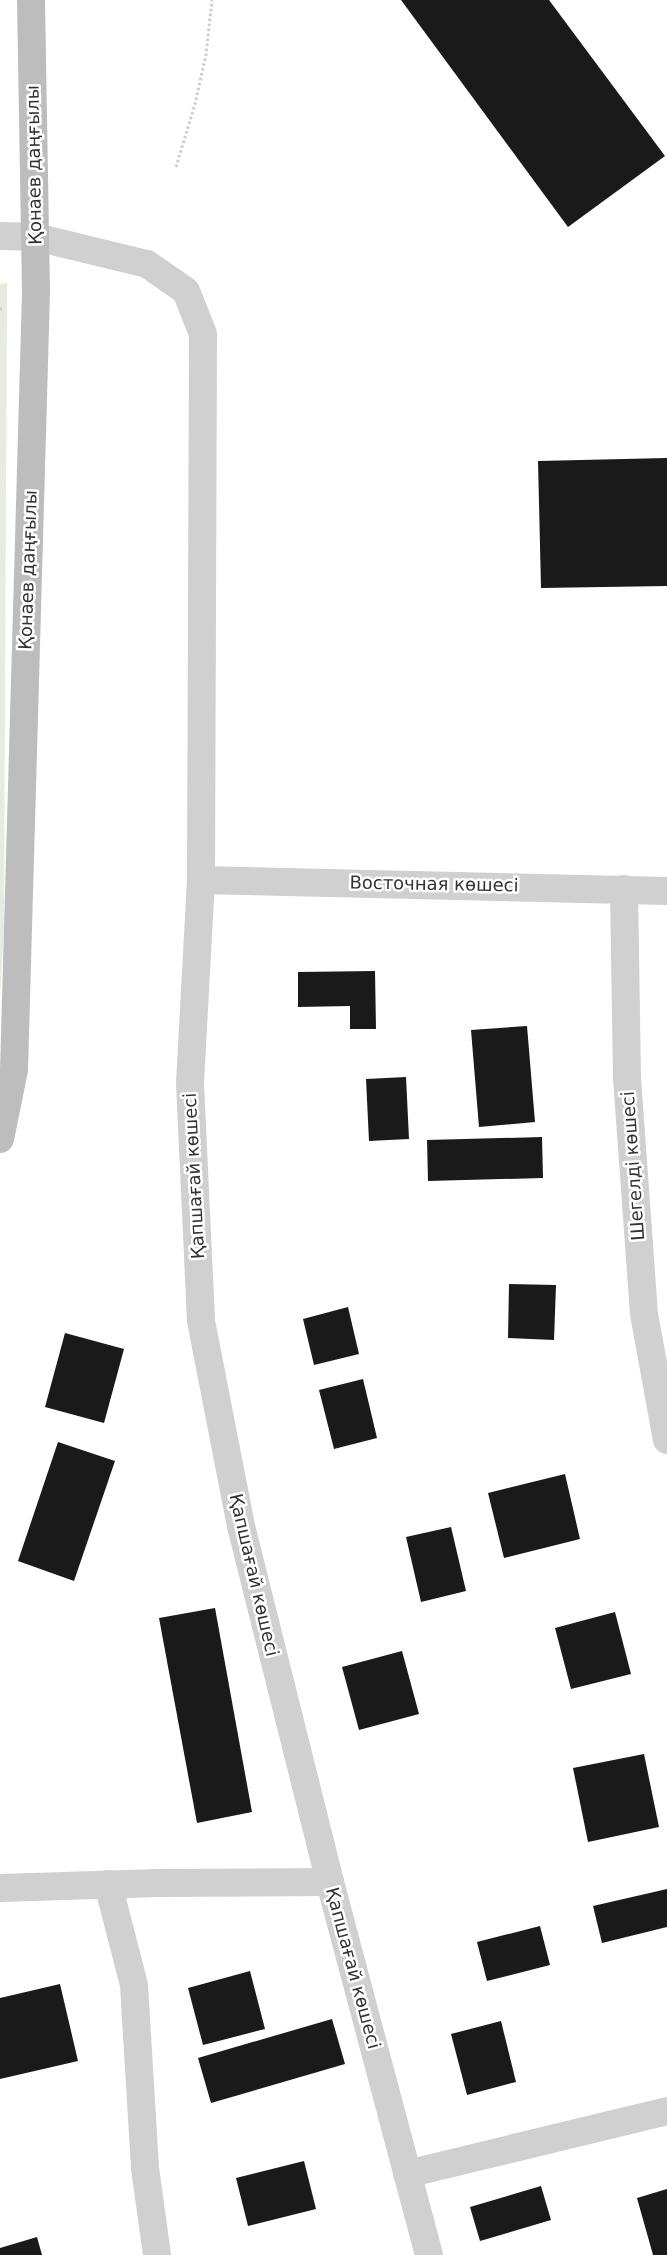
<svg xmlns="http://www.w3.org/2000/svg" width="667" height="2255" font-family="'DejaVu Sans',sans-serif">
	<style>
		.green { fill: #e6ecdf }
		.building { fill: #1a1a1a }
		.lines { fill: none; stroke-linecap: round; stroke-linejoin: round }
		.path { stroke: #cdcdcd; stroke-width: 3; stroke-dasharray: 2.5 2.5; stroke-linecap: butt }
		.street { stroke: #d0d0d0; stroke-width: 28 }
		.secondary { stroke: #bdbdbd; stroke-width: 28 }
		.labels { text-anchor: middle; stroke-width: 5; stroke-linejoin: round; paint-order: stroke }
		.street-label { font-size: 18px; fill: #333; stroke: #fff }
	</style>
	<rect width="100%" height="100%" fill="#fff"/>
	<path class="green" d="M7,283L4,928L0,998V284Z"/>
	<g class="building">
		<path d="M401,0H549L665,156L568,227Z"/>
		<path d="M667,458V586L541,588L538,461Z"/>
		<path d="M375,971L376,1029H350V1006L298,1007V972Z"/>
		<path d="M527,1026L535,1122L479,1127L471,1030Z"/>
		<path d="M406,1077L409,1139L369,1141L366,1079Z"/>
		<path d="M542,1137L543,1178L428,1181L427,1140Z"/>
		<path d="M509,1284L556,1285L554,1340L508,1338Z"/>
		<path d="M348,1307L359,1354L314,1365L303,1319Z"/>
		<path d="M65,1333L124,1349L104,1423L45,1407Z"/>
		<path d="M363,1379L377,1438L334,1449L319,1390Z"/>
		<path d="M58,1442L115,1461L74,1581L18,1561Z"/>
		<path d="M565,1474L580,1539L504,1558L488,1493Z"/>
		<path d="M451,1527L466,1591L421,1602L406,1537Z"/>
		<path d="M215,1608L252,1812L197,1823L159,1618Z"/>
		<path d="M615,1612L631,1674L571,1689L555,1628Z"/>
		<path d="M402,1651L419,1714L359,1730L342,1667Z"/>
		<path d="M644,1754L659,1827L588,1842L573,1768Z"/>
		<path d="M667,1889V1927L602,1943L593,1906Z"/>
		<path d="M540,1926L550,1965L487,1981L477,1942Z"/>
		<path d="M250,1971L265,2029L203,2045L188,1988Z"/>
		<path d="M60,1984L78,2061L0,2079V1998Z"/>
		<path d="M332,2019L345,2064L211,2103L198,2058Z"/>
		<path d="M501,2021L516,2082L467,2095L451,2034Z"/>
		<path d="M304,2161L316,2209L248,2226L236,2178Z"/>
		<path d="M541,2186L551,2220L480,2241L470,2207Z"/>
		<path d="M667,2189V2255H653L637,2198Z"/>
		<path d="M37,2237L42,2255H0V2248Z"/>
	</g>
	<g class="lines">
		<g class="path">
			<path d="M176,167L195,104L206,55L212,0"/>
			<path d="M0,309H2"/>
		</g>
		<g class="street">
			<path d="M0,236L36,237L147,264L186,291L203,334L201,880L190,1083L201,1321L241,1526L330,1882L429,2255"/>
			<path d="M201,880L667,891"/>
			<path d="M624,889L627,1078L644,1314L667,1440"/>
			<path d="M108,1884L134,1985L145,2168L157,2255"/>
			<path d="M0,1888L158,1883L330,1882"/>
			<path d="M407,2174L667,2111"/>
		</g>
		<path class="secondary" d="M0,1139L14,1070L36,292L31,0"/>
	</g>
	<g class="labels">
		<g class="street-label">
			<text transform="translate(34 165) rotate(-91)" y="6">Қонаев даңғылы</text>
			<text transform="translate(28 570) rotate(-88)" y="6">Қонаев даңғылы</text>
			<text transform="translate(434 884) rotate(1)" y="6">Восточная көшесі</text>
			<text transform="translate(633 1166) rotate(-94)" y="6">Шегелді көшесі</text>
			<text transform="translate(194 1176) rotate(-93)" y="6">Қапшағай көшесі</text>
			<text transform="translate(254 1575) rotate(77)" y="6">Қапшағай көшесі</text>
			<text transform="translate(353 1968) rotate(75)" y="6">Қапшағай көшесі</text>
		</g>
	</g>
</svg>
